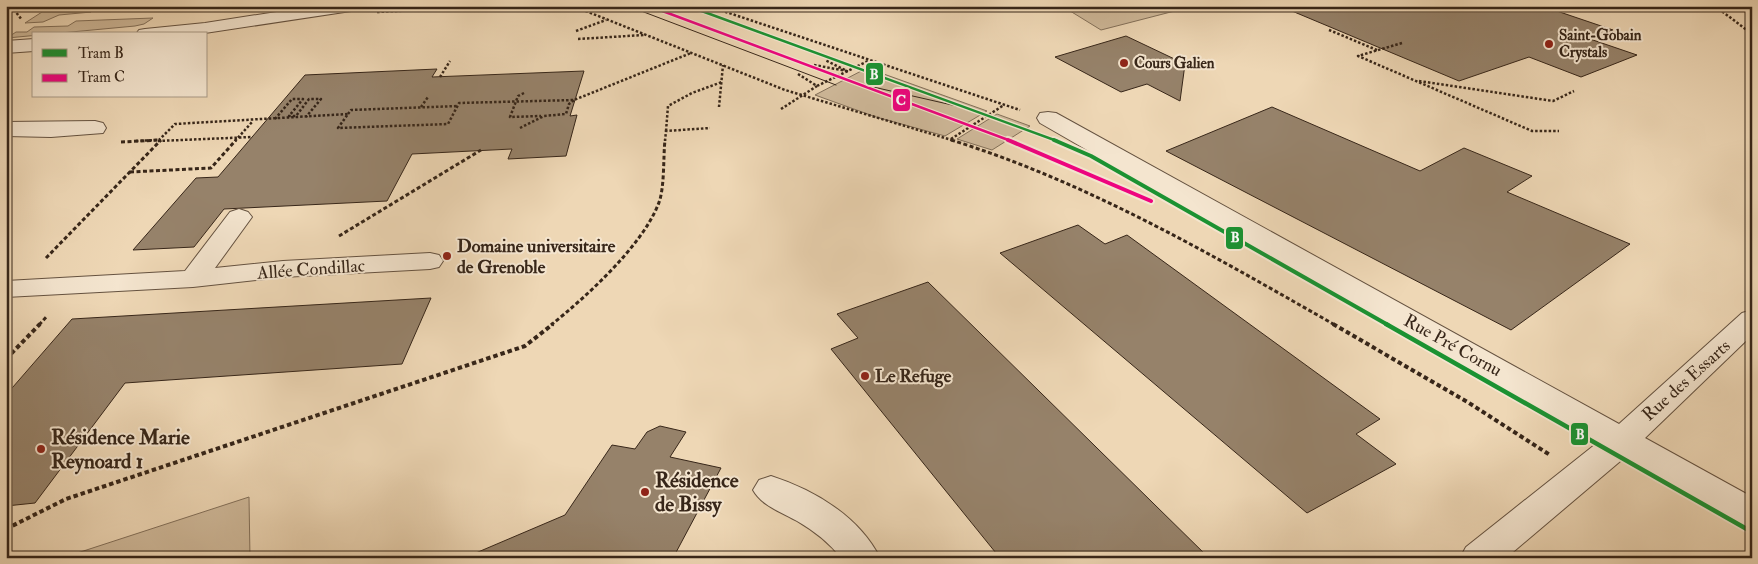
<svg xmlns="http://www.w3.org/2000/svg" width="1758" height="564" font-family="'IM FELL Double Pica',serif">
	<style>
		.green { fill: #cfb99a; stroke: #83705a }
		.building { fill: #96826a; stroke: #372619 }
		.lines { fill: none; stroke-linecap: round; stroke-linejoin: round }
		.minor-casing { stroke: #655240; stroke-width: 2 }
		.path-far2 { stroke: #372619; stroke-width: 2.5; stroke-dasharray: 2.5 2; stroke-linecap: butt }
		.path-far1 { stroke: #372619; stroke-width: 3; stroke-dasharray: 4 2.5; stroke-linecap: butt }
		.path { stroke: #372619; stroke-width: 4; stroke-dasharray: 4.5 3; stroke-linecap: butt }
		.minor { fill: #f4e5cf; fill-rule: evenodd }
		.tram { stroke: #372619; stroke-width: 1 }
		.tram-1-far2-casing { stroke: #f4e5cf; stroke-width: 5 }
		.tram-1-far1-casing { stroke: #f4e5cf; stroke-width: 8 }
		.tram-1-casing { stroke: #f4e5cf; stroke-width: 8 }
		.tram-2-far1-casing { stroke: #f4e5cf; stroke-width: 5 }
		.tram-2-casing { stroke: #f4e5cf; stroke-width: 8 }
		.tram-1-far2 { stroke: #1b9232; stroke-width: 2.5 }
		.tram-1-far1 { stroke: #1b9232; stroke-width: 4 }
		.tram-1 { stroke: #1b9232; stroke-width: 4.5 }
		.tram-2-far1 { stroke: #ee047f; stroke-width: 2.5 }
		.tram-2 { stroke: #ee047f; stroke-width: 4 }
		.poi-dot { fill: #8f2418; stroke: #f4e5cf; stroke-width: 2 }
		.labels { text-anchor: middle; stroke-width: 4; stroke-linejoin: round; paint-order: stroke }
		.far-poi-label { font-size: 15px; font-weight: bold; fill: #372619; stroke: #f4e5cf; text-anchor: start }
		.poi-label { font-size: 18px; font-weight: bold; fill: #372619; stroke: #f4e5cf; text-anchor: start }
		.street-label { font-size: 18px; fill: #372619; stroke: #f4e5cf }
		.near-poi-label { font-size: 21px; font-weight: bold; fill: #372619; stroke: #f4e5cf; text-anchor: start }
		.line-badge { stroke: #f4e5cf; stroke-width: 2 }
		.badge-label { font-size: 14px; text-anchor: middle; font-weight: bold; fill: #fff }
	</style>
	<rect width="100%" height="100%" fill="#eed7b5"/>
	<filter id="stains"><feTurbulence type="fractalNoise" baseFrequency=".004" numOctaves="4"/><feColorMatrix values="0 0 0 0 .2 0 0 0 0 .09 0 0 0 0 .02 0 0 0 .5 -.17"/></filter>
	<radialGradient id="worn" r=".72"><stop offset=".6" stop-color="#630" stop-opacity="0"/><stop offset="1" stop-color="#630" stop-opacity=".3"/></radialGradient>
	<g class="green">
		<path d="M1062,6H1194L1101,30Z"/>
		<path d="M42,12H91L59,15L43,22L25,23Z"/>
		<path d="M153,18L144,24L135,26L7,38L16,32H27L34,27L68,26L76,21Z"/>
		<path d="M867,68L987,111L945,136L876,117L815,95Z"/>
		<path d="M997,114L1030,126L992,150L957,139Z"/>
		<path d="M249,497L250,558H62Z"/>
	</g>
	<g class="building">
		<path d="M1280,6H1542L1613,30L1590,39L1637,55L1581,77L1529,57L1459,81Z"/>
		<path d="M1126,36L1185,64L1180,101L1147,84L1121,92L1055,57Z"/>
		<path d="M437,69L432,77L584,71L570,116L577,115L566,156L508,159L512,149L412,154L387,201L224,209L194,247L133,250L196,178L218,177L305,75Z"/>
		<path d="M1272,107L1420,171L1464,148L1532,176L1507,192L1630,244L1511,330L1166,151Z"/>
		<path d="M1078,225L1105,244L1127,235L1380,419L1356,434L1396,464L1307,513L1000,253Z"/>
		<path d="M928,282L1209,558H1000L831,349L858,338L837,314Z"/>
		<path d="M431,298L402,364L125,383L35,503L6,506V395L72,319Z"/>
		<path d="M660,426L686,432L670,457L721,468L673,558H464L565,515L612,445L635,449L647,432Z"/>
	</g>
	<g class="lines">
		<g class="minor-casing">
			<g id="minor">
				<path d="M315,6H359L357,10L351,11L205,33L136,34L139,30L145,29L205,23Z"/>
				<path d="M34,39V51L6,53V41Z"/>
				<path d="M1048,112L1056,113L1619,424L1742,313L1752,310V335L1645,438L1752,497V528L1739,524L1624,458L1506,558H1460L1466,547L1597,443L1040,123L1037,118L1040,113Z"/>
				<path d="M95,121L103,123L106,128L103,133L51,137L6,136V122Z"/>
				<path d="M239,209L248,212L252,217L215,268L283,261L430,253L439,255L443,261L439,267L430,269L283,277L193,287L6,297V281L185,271L230,212Z"/>
				<path d="M771,476C814,490 859,516 880,558H841C829,542 814,531 797,521C781,512 762,506 753,490L759,480Z"/>
			</g>
		</g>
		<g class="path-far2">
			<path d="M11,6L22,20"/>
			<path d="M573,6L785,90L955,141"/>
			<path d="M708,6L1020,110"/>
			<path d="M1715,6L1752,34"/>
			<path d="M1718,7L1732,6"/>
			<path d="M378,8L389,6"/>
			<path d="M377,12L506,6"/>
			<path d="M1329,30L1377,50"/>
			<path d="M576,31L606,20"/>
			<path d="M578,39L644,35"/>
			<path d="M1402,43L1358,56L1532,131H1559"/>
			<path d="M814,65L847,71L825,60"/>
			<path d="M798,74L817,86L868,61"/>
			<path d="M440,77L450,61"/>
			<path d="M1419,81L1553,101L1574,91"/>
			<path d="M524,93L518,96L510,117L541,116"/>
			<path d="M421,107L428,97"/>
			<path d="M719,107L723,65"/>
			<path d="M781,109L817,86"/>
			<path d="M348,114L351,110L458,106"/>
			<path d="M275,119L292,99H303L289,116H296L309,99H321L306,117"/>
			<path d="M520,128L544,116L566,114L569,104L574,100"/>
			<path d="M666,131L668,106L692,93L722,82"/>
			<path d="M951,139L1004,105"/>
			<path d="M136,141L159,140L175,124L348,114L338,128L448,124L459,103L574,100L691,53"/>
			<path d="M158,141L252,137"/>
			<path d="M235,141L253,121"/>
			<path d="M665,141L666,131L710,128"/>
		</g>
		<g class="path-far1">
			<path d="M951,140C1087,182 1212,255 1335,325"/>
			<path d="M121,142L159,140"/>
			<path d="M130,172L211,168L236,140"/>
			<path d="M339,236L481,150"/>
			<path d="M46,258L161,140"/>
			<path d="M39,325L47,316"/>
			<path d="M551,325C586,297 641,247 658,205C665,189 663,158 665,140"/>
		</g>
		<g class="path">
			<path d="M1333,324L1469,403L1550,455"/>
			<path d="M6,359L40,324"/>
			<path d="M6,529L66,499L525,346L553,324"/>
		</g>
		<use href="#minor" class="minor"/>
		<g class="tram">
			<path d="M628,6L836,85"/>
			<path d="M847,81L974,110"/>
		</g>
		<g class="tram-1-far2-casing">
			<path id="tram-1-far2" d="M688,6L1057,141"/>
		</g>
		<g class="tram-1-far1-casing">
			<path id="tram-1-far1" d="M1054,140L1091,156L1388,325"/>
		</g>
		<g class="tram-1-casing">
			<path id="tram-1" d="M1386,324L1752,532"/>
		</g>
		<g class="tram-2-far1-casing">
			<path id="tram-2-far1" d="M649,6L1011,141"/>
		</g>
		<g class="tram-2-casing">
			<path id="tram-2" d="M1008,140L1151,201"/>
		</g>
		<use href="#tram-1-far2" class="tram-1-far2"/>
		<use href="#tram-1-far1" class="tram-1-far1"/>
		<use href="#tram-1" class="tram-1"/>
		<use href="#tram-2-far1" class="tram-2-far1"/>
		<use href="#tram-2" class="tram-2"/>
	</g>
	<g class="poi-dot">
		<circle cx="1549" cy="44" r="5"/>
		<circle cx="1124" cy="63" r="5"/>
		<circle cx="447" cy="256" r="5"/>
		<circle cx="865" cy="376" r="5"/>
		<circle cx="41" cy="449" r="5"/>
		<circle cx="645" cy="492" r="5"/>
	</g>
	<g class="labels">
		<g class="far-poi-label">
			<text x="1559" y="40">Saint-Gobain<tspan x="1559" dy="17">Crystals</tspan></text>
			<text x="1134" y="68">Cours Galien</text>
		</g>
		<g class="poi-label">
			<text x="457" y="252">Domaine universitaire<tspan x="457" dy="21">de Grenoble</tspan></text>
			<text x="875" y="382">Le Refuge</text>
		</g>
		<g class="street-label">
			<text transform="translate(311 269) rotate(-4)" y="6">Allée Condillac</text>
			<text transform="translate(1453 345) rotate(29)" y="6">Rue Pré Cornu</text>
			<text transform="translate(1686 380) rotate(-42)" y="6">Rue des Essarts</text>
		</g>
		<g class="near-poi-label">
			<text x="51" y="444">Résidence Marie<tspan x="51" dy="24">Reynoard 1</tspan></text>
			<text x="655" y="487">Résidence<tspan x="655" dy="24">de Bissy</tspan></text>
		</g>
	</g>
	<g class="line-badge">
		<rect x="865" y="62" width="19" height="24" rx="5" fill="#1b9232"/>
		<rect x="892" y="88" width="19" height="24" rx="5" fill="#ee047f"/>
		<rect x="1225" y="226" width="19" height="24" rx="5" fill="#1b9232"/>
		<rect x="1570" y="422" width="19" height="24" rx="5" fill="#1b9232"/>
	</g>
	<g class="badge-label">
		<text x="874" y="79">B</text>
		<text x="901" y="105">C</text>
		<text x="1235" y="242">B</text>
		<text x="1580" y="439">B</text>
	</g>
	<rect width="1758" height="564" fill="none" stroke="#eed7b5" stroke-width="25"/>
	<rect x="8" y="8" width="1743" height="549" fill="none" stroke="#372619" stroke-width="2.5"/>
	<rect x="12" y="12" width="1733" height="539" fill="none" stroke="#372619"/>
	<rect x="32" y="32" width="175" height="65" fill="#f4e5cf" stroke="#a89986"/>
	<rect x="42" y="49" width="25" height="8" fill="#1b9232" stroke="#a89986"/>
	<text x="78" y="58" font-size="15" fill="#372619">Tram B</text>
	<rect x="42" y="74" width="25" height="8" fill="#ee047f" stroke="#a89986"/>
	<text x="78" y="82" font-size="15" fill="#372619">Tram C</text>
	<rect width="100%" height="100%" filter="url(#stains)"/>
	<rect width="100%" height="100%" fill="url(#worn)"/>
</svg>
